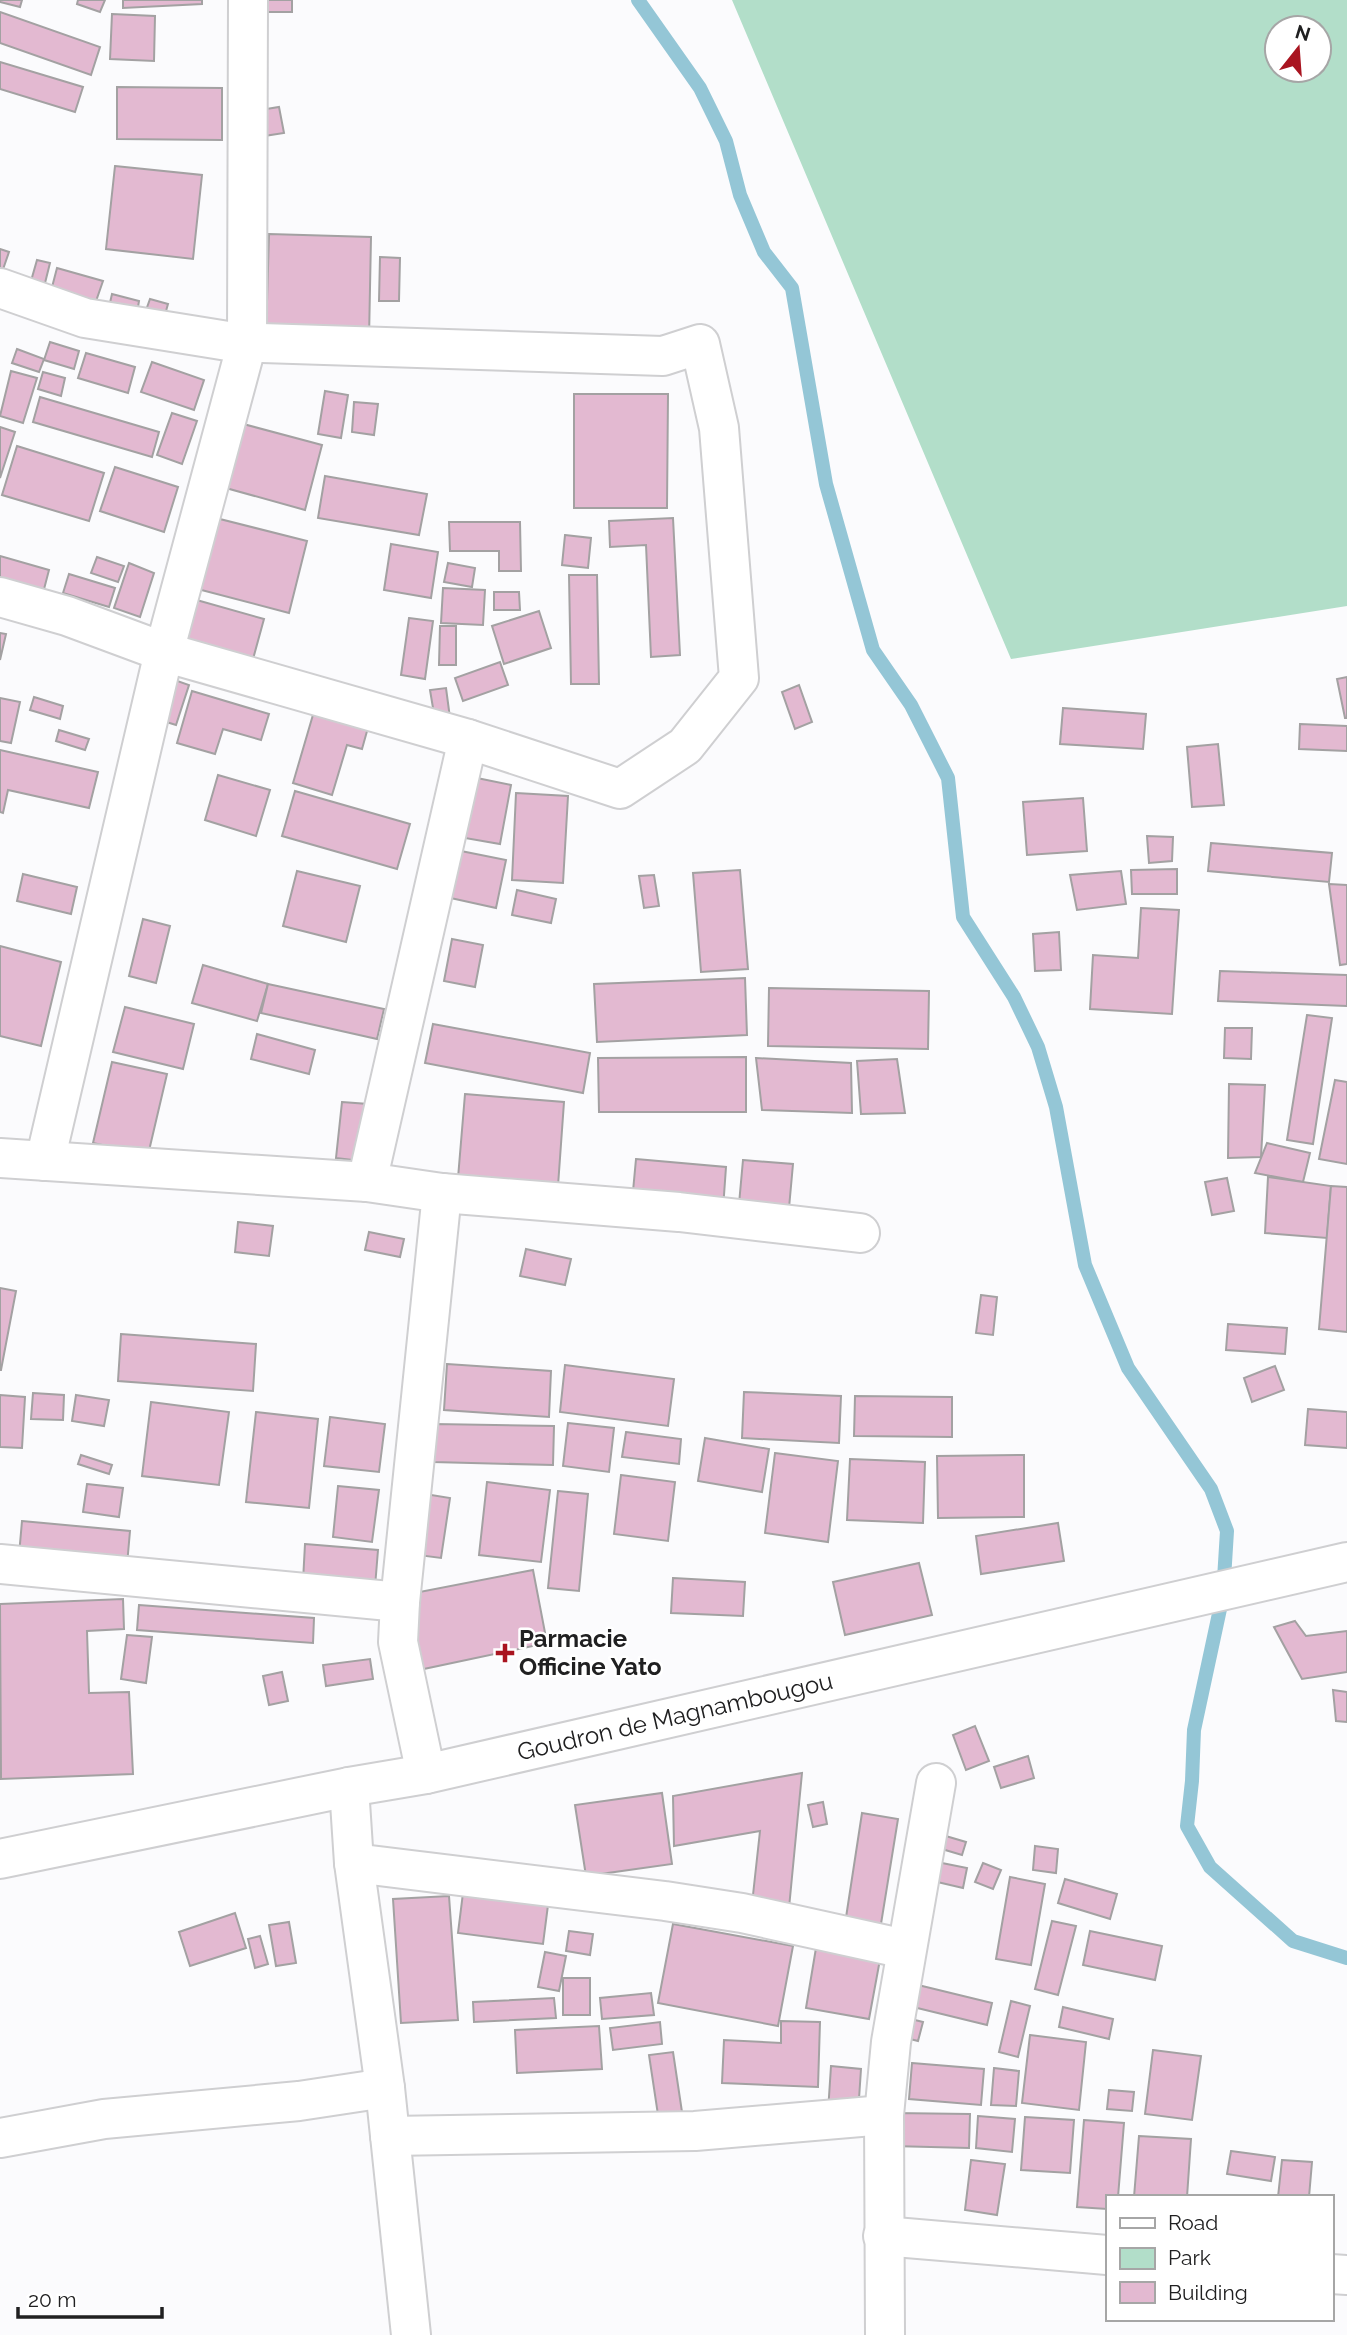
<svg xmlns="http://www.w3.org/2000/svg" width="1347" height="2335" font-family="Raleway,sans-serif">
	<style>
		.green { fill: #b2dec9; fill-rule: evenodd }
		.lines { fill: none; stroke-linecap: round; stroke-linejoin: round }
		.stream { stroke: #94c6d6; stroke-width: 14 }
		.building { fill: #e3b9d1; stroke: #a3a1a2; stroke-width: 2 }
		.minor-casing { stroke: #cfcfd1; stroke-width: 42 }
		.minor { stroke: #fff; stroke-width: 38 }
		.poi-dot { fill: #a91420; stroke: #fff; stroke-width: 2.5 }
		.labels { text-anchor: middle; stroke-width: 5; stroke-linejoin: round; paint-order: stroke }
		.poi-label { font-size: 24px; font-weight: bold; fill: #202021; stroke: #fff; text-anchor: start }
		.street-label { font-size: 24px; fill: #202021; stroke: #fff }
	</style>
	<rect width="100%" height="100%" fill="#fbfbfd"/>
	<path class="green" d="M732,0H1347V606L1011,659ZM1277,28H1319V70H1277Z"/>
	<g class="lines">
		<path class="stream" d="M638,0L700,88L726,141L740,195L764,252L792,288L826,484L873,650L911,705L948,778L963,917L1014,997L1038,1047L1056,1107L1085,1265L1128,1368L1211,1489L1227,1531L1223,1595L1194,1730L1192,1781L1187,1826L1210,1867L1293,1941L1347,1958"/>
	</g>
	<g class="building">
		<path d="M0,0H22L20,7L0,2Z"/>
		<path d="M78,0H105L100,12L77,4Z"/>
		<path d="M123,0H202V4L123,8Z"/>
		<rect x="255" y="0" width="37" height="12"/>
		<path d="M0,12L100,47L91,75L0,43Z"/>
		<path d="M112,14L155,16L154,61L110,59Z"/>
		<path d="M0,62L83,87L75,112L0,89Z"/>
		<path d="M117,87L222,88V140L117,139Z"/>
		<path d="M279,107L284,133L264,136L260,110Z"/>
		<path d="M115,166L202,175L193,259L106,249Z"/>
		<path d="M269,234L371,237L369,339L266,336Z"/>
		<path d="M0,249L9,252L0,278Z"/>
		<path d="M380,257L400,258L399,301H379Z"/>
		<path d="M37,260L50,263L43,291L29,288Z"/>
		<path d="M57,268L103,281L95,304L51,291Z"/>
		<path d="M112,294L139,301L137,313L109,307Z"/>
		<path d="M150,299L168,304L164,318L145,313Z"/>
		<path d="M50,342L79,351L74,369L44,360Z"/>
		<path d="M17,349L44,359L39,372L12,363Z"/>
		<path d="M86,353L135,367L128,393L78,378Z"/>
		<path d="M152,362L204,380L194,410L141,392Z"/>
		<path d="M11,371L37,378L23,423L0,416Z"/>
		<path d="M43,372L65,378L61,396L38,389Z"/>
		<path d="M325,391L348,395L341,438L318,434Z"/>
		<path d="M574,394H668L667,508H574Z"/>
		<path d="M40,397L159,432L152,457L33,422Z"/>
		<path d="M354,402L378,404L374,435L352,432Z"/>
		<path d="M172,413L197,421L182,464L157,455Z"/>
		<path d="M232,421L322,445L305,510L215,485Z"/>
		<path d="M0,427L15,432L0,478Z"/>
		<path d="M17,446L104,473L89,521L2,495Z"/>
		<path d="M115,467L178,487L164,532L100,511Z"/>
		<path d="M325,476L427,494L419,535L318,518Z"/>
		<path d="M208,516L307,541L289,613L190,587Z"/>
		<path d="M673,518L680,655L651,657L646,545L610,547L609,521Z"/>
		<path d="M449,522H520L521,571H499V551H450Z"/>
		<path d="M565,535L591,538L588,568L562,565Z"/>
		<path d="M391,544L438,552L431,598L384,590Z"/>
		<path d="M0,556L49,570L43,593L0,581Z"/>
		<path d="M97,557L124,566L118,582L91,573Z"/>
		<path d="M129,563L154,573L140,617L114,608Z"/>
		<path d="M448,563L475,568L472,587L444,582Z"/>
		<path d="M69,574L115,588L109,607L63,593Z"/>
		<path d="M569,575H597L599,684H571Z"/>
		<path d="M443,588L485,590L483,625L441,623Z"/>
		<path d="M494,592H519L520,610H494Z"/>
		<path d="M186,597L264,619L253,659L174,637Z"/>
		<path d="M539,611L551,648L504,664L492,626Z"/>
		<path d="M409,618L433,621L425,679L401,675Z"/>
		<path d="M440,626H456V665H439Z"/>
		<path d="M0,633L6,634L0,660Z"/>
		<path d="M500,662L508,685L463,701L455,678Z"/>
		<path d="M163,676L189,685L176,725L150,717Z"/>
		<path d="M1347,677V718H1345L1337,679Z"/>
		<path d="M799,685L812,722L795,729L782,692Z"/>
		<path d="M446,688L450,718L435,720L430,690Z"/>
		<path d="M192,691L269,714L261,740L223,729L215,754L177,743Z"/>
		<path d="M34,697L63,706L60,719L30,710Z"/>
		<path d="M0,698L20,702L11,743L0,741Z"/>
		<path d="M315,708L369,724L362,749L347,745L332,795L293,783Z"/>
		<path d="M1063,708L1146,714L1143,749L1060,744Z"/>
		<path d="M1300,724L1347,726V751L1299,749Z"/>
		<path d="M59,730L89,739L85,750L56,741Z"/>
		<path d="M1218,744L1224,805L1192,807L1187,747Z"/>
		<path d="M0,750L98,772L89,808L8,790L3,813L0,812Z"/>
		<path d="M218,775L270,790L256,836L205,820Z"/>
		<path d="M477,778L511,785L500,844L465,838Z"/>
		<path d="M295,791L410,824L397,869L282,836Z"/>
		<path d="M516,793L568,796L563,883L512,880Z"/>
		<path d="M1083,798L1087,851L1027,855L1023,802Z"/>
		<path d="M1147,836L1173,837L1172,861L1149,863Z"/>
		<path d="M1211,843L1332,853L1329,882L1208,871Z"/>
		<path d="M456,850L506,860L496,908L446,897Z"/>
		<path d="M1177,869V894H1132L1131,870Z"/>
		<path d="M740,870L748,969L701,972L693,873Z"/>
		<path d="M297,871L360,886L346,942L283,926Z"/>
		<path d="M1121,871L1126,904L1077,910L1070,875Z"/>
		<path d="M23,874L77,887L71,914L17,901Z"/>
		<path d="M654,875L659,906L644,908L639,876Z"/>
		<path d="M1329,884L1347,885V964L1340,965Z"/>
		<path d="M517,890L556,899L551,923L512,915Z"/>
		<path d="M1141,908L1179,910L1172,1014L1090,1009L1093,955L1138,958Z"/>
		<path d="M143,919L170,926L156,983L129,976Z"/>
		<path d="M1059,932L1061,970L1035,971L1033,934Z"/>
		<path d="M452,939L483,945L475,987L444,981Z"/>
		<path d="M0,946L61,962L41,1046L0,1036Z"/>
		<path d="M203,965L268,984L257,1021L192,1003Z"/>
		<path d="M1220,971L1347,975V1006L1218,1001Z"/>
		<path d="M745,978L747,1035L597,1042L594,984Z"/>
		<path d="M268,984L384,1009L377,1039L261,1013Z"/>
		<path d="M769,988L929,991L928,1049L768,1046Z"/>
		<path d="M125,1007L194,1024L183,1069L113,1052Z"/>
		<path d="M1307,1015L1332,1018L1313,1144L1287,1140Z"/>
		<path d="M433,1024L590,1053L583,1093L425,1063Z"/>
		<path d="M1225,1028H1252L1251,1059L1224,1058Z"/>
		<path d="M257,1034L315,1050L309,1074L251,1059Z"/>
		<path d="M746,1057V1112H599L598,1058Z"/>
		<path d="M756,1058L851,1063L852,1113L762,1110Z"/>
		<path d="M897,1059L905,1113L861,1114L857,1061Z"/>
		<path d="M112,1062L167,1074L148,1155L93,1143Z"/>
		<path d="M1335,1080L1347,1082V1164L1319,1159Z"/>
		<path d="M1229,1084L1265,1085L1261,1157L1228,1158Z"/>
		<path d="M465,1094L564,1102L558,1186L458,1178Z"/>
		<path d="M342,1102L368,1104L361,1161L336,1158Z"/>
		<path d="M1267,1143L1310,1153L1303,1182L1255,1173Z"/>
		<path d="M636,1159L726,1167L723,1209L632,1202Z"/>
		<path d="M743,1160L793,1164L789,1208L739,1204Z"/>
		<path d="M1268,1177L1331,1186L1327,1238L1265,1233Z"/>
		<path d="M1227,1178L1234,1211L1212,1215L1205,1182Z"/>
		<path d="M1331,1186L1347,1187V1332L1319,1329Z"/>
		<path d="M238,1222L273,1226L269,1256L235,1252Z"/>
		<path d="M369,1232L404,1239L400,1257L365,1250Z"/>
		<path d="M526,1249L571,1259L565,1285L520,1276Z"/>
		<path d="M0,1288L16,1291L1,1370H0Z"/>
		<path d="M981,1295L997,1297L993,1335L976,1333Z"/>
		<path d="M1228,1324L1287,1328L1285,1354L1226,1350Z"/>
		<path d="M121,1334L256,1344L253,1391L118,1381Z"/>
		<path d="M447,1364L551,1371L549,1417L444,1410Z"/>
		<path d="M565,1365L674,1379L668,1426L560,1412Z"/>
		<path d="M1275,1366L1284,1390L1252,1402L1244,1378Z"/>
		<path d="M744,1392L841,1396L839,1443L742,1438Z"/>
		<path d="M33,1393L64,1395L63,1420L31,1419Z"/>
		<path d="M0,1395L25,1397L22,1448L0,1447Z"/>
		<path d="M76,1395L109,1400L104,1426L72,1421Z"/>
		<path d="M855,1396L952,1397V1437L854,1436Z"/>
		<path d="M151,1402L229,1412L219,1485L142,1476Z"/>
		<path d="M1308,1409L1347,1412V1448L1305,1445Z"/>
		<path d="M256,1412L318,1419L309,1508L246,1502Z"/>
		<path d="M330,1417L385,1424L379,1472L324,1466Z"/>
		<path d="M568,1423L614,1428L609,1472L563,1466Z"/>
		<path d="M434,1424L554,1426L553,1465L433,1462Z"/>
		<path d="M626,1432L681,1439L679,1464L622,1457Z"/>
		<path d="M705,1438L769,1449L762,1492L698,1481Z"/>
		<path d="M775,1453L838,1461L828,1542L765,1533Z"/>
		<path d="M81,1455L112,1465L109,1474L78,1464Z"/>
		<path d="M1024,1455V1517L938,1518L937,1456Z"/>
		<path d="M850,1459L925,1462L923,1523L847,1520Z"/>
		<path d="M621,1475L675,1482L668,1541L614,1534Z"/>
		<path d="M487,1482L550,1490L541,1562L479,1555Z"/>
		<path d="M87,1484L123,1488L119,1517L83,1512Z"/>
		<path d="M338,1486L379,1490L372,1542L333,1537Z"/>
		<path d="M558,1491L588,1494L579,1591L548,1588Z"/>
		<path d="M419,1493L450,1498L441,1558L410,1554Z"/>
		<path d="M22,1521L130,1531L127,1565L19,1555Z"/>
		<path d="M1058,1523L1064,1561L981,1574L976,1536Z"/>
		<path d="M305,1544L378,1550L375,1587L303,1581Z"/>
		<path d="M919,1563L932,1615L845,1635L833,1582Z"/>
		<path d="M533,1570L547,1643L419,1670L404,1595Z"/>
		<path d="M673,1578L745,1582L743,1616L671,1613Z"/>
		<path d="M123,1599L124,1629L87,1631L89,1693L129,1692L133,1774L1,1779L0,1604Z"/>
		<path d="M139,1605L314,1618L313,1643L137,1630Z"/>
		<path d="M1295,1621L1306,1636L1347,1631V1672L1302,1679L1274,1627Z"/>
		<path d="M127,1635L152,1637L146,1683L121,1679Z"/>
		<path d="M370,1659L373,1679L326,1686L323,1665Z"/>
		<path d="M282,1672L288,1701L269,1705L263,1676Z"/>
		<path d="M1333,1690L1347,1692V1722L1336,1721Z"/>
		<path d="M975,1726L989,1761L966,1770L953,1735Z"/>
		<path d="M1028,1756L1034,1778L1001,1788L994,1767Z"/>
		<path d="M802,1773L789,1908L752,1904L760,1831L674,1846L673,1796Z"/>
		<path d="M662,1793L672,1864L586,1876L575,1805Z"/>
		<path d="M823,1802L827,1824L813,1827L808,1805Z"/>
		<path d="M862,1813L898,1819L880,1930L845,1924Z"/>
		<path d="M939,1834L966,1842L962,1855L935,1847Z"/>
		<path d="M1035,1846L1058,1849L1056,1873L1033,1870Z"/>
		<path d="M937,1862L967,1868L963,1888L933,1881Z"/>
		<path d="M983,1863L1001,1870L993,1889L975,1882Z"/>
		<path d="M1010,1877L1045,1884L1031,1965L996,1959Z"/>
		<path d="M1065,1879L1117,1894L1110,1919L1058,1903Z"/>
		<path d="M463,1893L548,1905L543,1944L458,1933Z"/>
		<path d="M449,1896L458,2020L401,2023L393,1899Z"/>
		<path d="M235,1913L246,1948L190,1966L179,1932Z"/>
		<path d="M1052,1921L1076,1926L1058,1995L1035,1989Z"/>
		<path d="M289,1922L296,1963L276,1966L269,1925Z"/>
		<path d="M673,1924L793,1946L778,2026L658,2003Z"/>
		<path d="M569,1931L593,1934L590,1955L566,1951Z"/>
		<path d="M1090,1931L1162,1946L1155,1980L1083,1965Z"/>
		<path d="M260,1936L268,1964L255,1968L248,1939Z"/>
		<path d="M817,1942L881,1954L869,2019L806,2008Z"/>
		<path d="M545,1952L566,1956L559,1991L538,1987Z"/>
		<rect x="563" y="1978" width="27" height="37"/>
		<path d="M914,1984L992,2003L987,2025L909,2006Z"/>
		<path d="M651,1993L654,2015L602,2019L600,1998Z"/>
		<path d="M554,1998L556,2018L474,2022L473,2002Z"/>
		<path d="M1011,2001L1030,2006L1018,2057L999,2052Z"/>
		<path d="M1063,2007L1113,2019L1109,2039L1059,2027Z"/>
		<path d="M903,2017L923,2022L918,2041L898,2036Z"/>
		<path d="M781,2021L820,2022L818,2087L722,2083L724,2040L781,2043Z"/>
		<path d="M660,2022L662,2044L613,2050L610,2028Z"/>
		<path d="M599,2026L602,2069L517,2073L515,2030Z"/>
		<path d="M1030,2035L1086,2042L1079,2110L1022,2103Z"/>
		<path d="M1153,2050L1201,2056L1192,2120L1145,2114Z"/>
		<path d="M673,2052L682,2112L658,2115L649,2055Z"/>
		<path d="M912,2063L984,2069L981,2105L909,2099Z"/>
		<path d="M831,2066L861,2069L858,2114L828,2112Z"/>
		<path d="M994,2068L1019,2071L1016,2106L991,2105Z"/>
		<path d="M1109,2090L1134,2092L1132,2111L1107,2109Z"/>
		<path d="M893,2113L970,2114L969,2148L892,2146Z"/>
		<path d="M978,2116L1015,2119L1012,2152L976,2148Z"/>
		<path d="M1025,2117L1074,2120L1070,2173L1021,2170Z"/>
		<path d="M1084,2120L1124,2123L1118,2197H1107V2209L1077,2207Z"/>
		<path d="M1139,2136L1191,2139L1187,2197H1134Z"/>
		<path d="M1231,2151L1275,2157L1271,2181L1227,2174Z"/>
		<path d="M971,2160L1005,2164L997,2215L965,2210Z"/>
		<path d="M1282,2160L1312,2162L1309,2197H1278Z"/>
	</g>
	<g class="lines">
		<g class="minor-casing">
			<g id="minor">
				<path d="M0,288L85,318L234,342L663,356L700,344L719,428L739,678L685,746L620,789L468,739L164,652L67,616L0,597"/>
				<path d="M0,1158L367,1182L442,1193L679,1212L860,1233"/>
				<path d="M45,1161L164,652L247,343L248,0"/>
				<path d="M367,1182L468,739"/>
				<path d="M0,1564L400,1602"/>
				<path d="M426,1774L398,1642L400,1602L442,1193"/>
				<path d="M349,1787L354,1863L385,2088L411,2335"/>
				<path id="s1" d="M0,1859L349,1787L426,1774L1347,1562"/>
				<path d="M354,1863L665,1901L742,1913L905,1949"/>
				<path d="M390,2136L695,2131L884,2115"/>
				<path d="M0,2138L104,2119L299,2101L385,2088"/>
				<path d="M883,2236L1107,2255"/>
				<path d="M1331,2274L1347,2275"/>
				<path d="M885,2335L884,2115L891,2042L936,1783"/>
			</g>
		</g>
		<use href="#minor" class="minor"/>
	</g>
	<path class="poi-dot" d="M501.5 1642.5h7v7h7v7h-7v7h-7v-7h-7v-7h7z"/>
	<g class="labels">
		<g class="poi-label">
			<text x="519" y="1647">Parmacie<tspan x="519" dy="28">Officine Yato</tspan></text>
		</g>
		<g class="street-label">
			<text dy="8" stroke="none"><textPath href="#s1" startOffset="690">Goudron de Magnambougou</textPath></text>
		</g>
	</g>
	<rect x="1106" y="2195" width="228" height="126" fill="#ffffff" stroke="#a6a6a6" stroke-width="2"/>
	<rect x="1120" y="2218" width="35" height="10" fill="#ffffff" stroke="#a6a6a6" stroke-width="2"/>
	<text x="1168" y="2230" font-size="21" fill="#202021">Road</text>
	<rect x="1120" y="2248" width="35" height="21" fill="#b2dec9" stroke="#a6a6a6" stroke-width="2"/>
	<text x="1168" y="2265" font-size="21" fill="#202021">Park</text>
	<rect x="1120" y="2282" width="35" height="21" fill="#e3b9d1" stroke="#a6a6a6" stroke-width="2"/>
	<text x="1168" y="2300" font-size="21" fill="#202021">Building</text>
	<g transform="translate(1298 49) rotate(17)"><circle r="33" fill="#ffffff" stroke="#a6a6a6" stroke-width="2"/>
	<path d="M0-5L12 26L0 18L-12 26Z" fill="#a91420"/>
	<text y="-10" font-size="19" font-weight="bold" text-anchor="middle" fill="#202021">N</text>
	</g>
	<path d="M18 2307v10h144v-10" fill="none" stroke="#202021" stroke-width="3.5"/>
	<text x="28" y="2307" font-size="21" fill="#202021" stroke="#ffffff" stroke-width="5" paint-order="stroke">20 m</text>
</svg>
